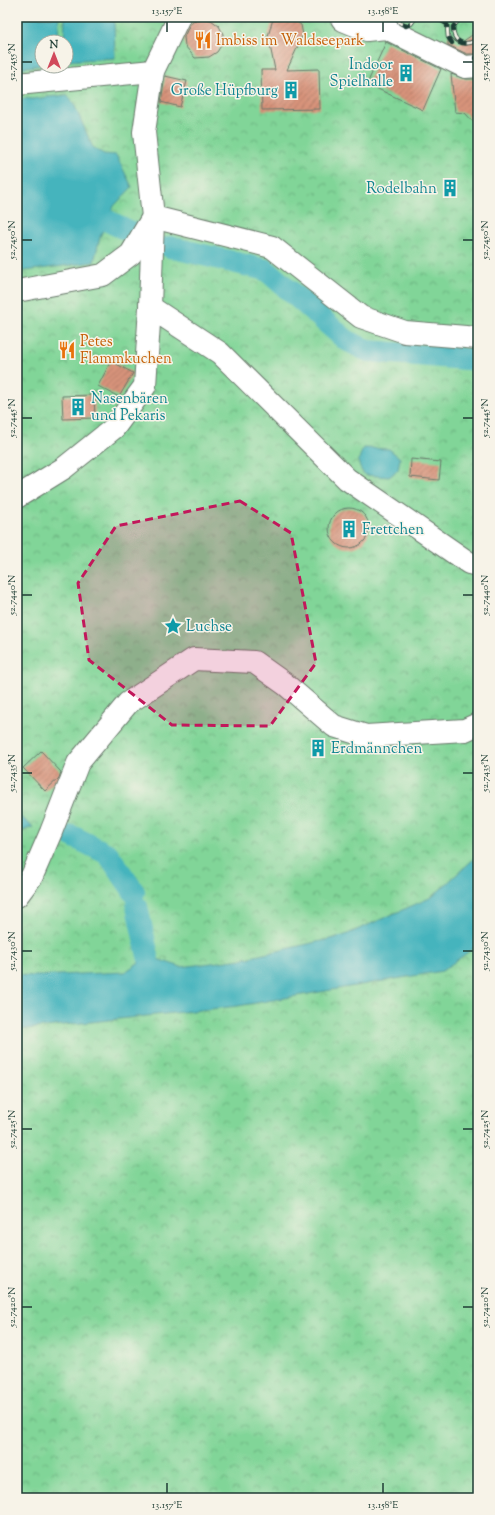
<svg xmlns="http://www.w3.org/2000/svg" width="495" height="1515" font-family="'Sorts Mill Goudy',serif">
	<style>
		.park { fill: url(#park-crowns); stroke: #508966; fill-rule: evenodd }
		.water { fill: #44b4bd; stroke: #327878 }
		.lines { fill: none; stroke-linecap: round; stroke-linejoin: round }
		.canal { stroke: #44b4bd; stroke-width: 22 }
		.building { fill: url(#building-hatch) }
		.minor-casing { stroke: #69796b; stroke-width: 24 }
		.minor { stroke: #fff; stroke-width: 22 }
		.rail-casing { stroke: #1f3d34; stroke-width: 4.5 }
		.rail { stroke: #f7f3e8; stroke-width: 3; stroke-dasharray: 9; stroke-linecap: butt }
		.marked { fill: #c2185b; fill-opacity: 0.2; stroke: #c2185b; stroke-width: 3; stroke-dasharray: 8 5; stroke-linejoin: round }
		.ticks { fill: none; stroke: #1f3d34; stroke-width: 1.5 }
		.labels { text-anchor: middle; stroke-width: 3; stroke-linejoin: round; paint-order: stroke }
		.food-label { font-size: 15px; fill: #c56008; stroke: #f7f3e8; text-anchor: start }
		.culture-label { font-size: 15px; fill: #0d838f; stroke: #f7f3e8; text-anchor: start }
		.neatline { fill: none; stroke: #1f3d34; stroke-width: 1.5 }
		.ticks-label { font-size: 10px; text-anchor: middle; fill: #1f3d34 }
	</style>
	<defs>
		<pattern id="park-crowns" width="20" height="18" patternUnits="userSpaceOnUse"><rect width="20" height="18" fill="#81d598"/><path d="M2 6a3 3 0 1 1 6 0M12 15a3 3 0 1 1 6 0" fill="none" stroke="#69ae7d"/></pattern>
		<pattern id="building-hatch" width="6" height="6" patternUnits="userSpaceOnUse"><rect width="6" height="6" fill="#d7937a"/><path d="M-1 1l2-2M0 6l6-6M5 7l2-2" fill="none" stroke="#ae7965"/></pattern>
	</defs>
	<rect width="100%" height="100%" fill="#f7f3e8"/>
	<filter id="ink" filterUnits="userSpaceOnUse"><feTurbulence type="fractalNoise" baseFrequency=".025" numOctaves="2"/><feDisplacementMap in="SourceGraphic" scale="8" xChannelSelector="R" yChannelSelector="G"/><feConvolveMatrix kernelMatrix="1 2 1 2 8 2 1 2 1" color-interpolation-filters="sRGB"/></filter>
	<filter id="wash" filterUnits="userSpaceOnUse"><feTurbulence type="fractalNoise" baseFrequency=".012" numOctaves="4" result="noise"/><feDisplacementMap in="SourceGraphic" scale="16" xChannelSelector="R" yChannelSelector="G"/><feGaussianBlur stdDeviation="0.9" result="paint"/><feColorMatrix in="noise" values="0 0 0 0 0 0 0 0 0 0 0 0 0 0 0 0 0 1.4 0 .05"/><feComposite in="paint" operator="in"/></filter>
	<g filter="url(#wash)">
		<rect width="100%" height="100%" fill="#f2e8d2"/>
		<path class="park" d="M17,17H478V1498H17ZM42,42H66V66H42Z"/>
		<g class="water">
			<path d="M17,17H59L58,42H42V65L20,68L17,70Z"/>
			<path d="M65,17H114L115,58L66,61V42H64Z"/>
			<path d="M67,95L74,104L93,148L104,154L116,155L132,187L114,206L100,237L94,262L17,272V98L32,99Z"/>
			<path d="M364,448L389,449L400,458L398,470L389,477L365,475C356,465 358,458 364,448Z"/>
			<path d="M17,814L33,827L17,833Z"/>
			<path d="M478,855V945L442,971L238,1006L17,1030V975L36,976L125,972L148,956L181,967L242,959L343,936L432,897Z"/>
		</g>
		<g class="lines">
			<g class="canal">
				<path d="M108,221L131,232"/>
				<path d="M170,247L266,270L346,340L368,351L478,360"/>
				<path d="M72,836L108,854L134,892"/>
				<path d="M137,907L148,956"/>
			</g>
		</g>
		<g id="blocks">
			<g class="building">
				<path d="M278,17L292,18L301,25L303,35L287,70L319,69L320,109L262,110L261,70H275L268,36L273,19Z"/>
				<path d="M202,18L211,20L219,26L223,34L222,44L217,52L209,57L195,58L185,46L184,37L189,26L193,21Z"/>
				<path d="M478,31V54H467L448,45V36L459,44Z"/>
				<path d="M386,42L441,69L423,110L367,84Z"/>
				<path d="M451,74L466,79H478V127L465,113L455,112Z"/>
				<path d="M165,76L187,81L180,107L161,102Z"/>
				<path d="M111,361L133,373L119,397L98,386Z"/>
				<path d="M94,395L95,418L63,419L62,396Z"/>
				<path d="M411,459L441,462L439,480L410,477Z"/>
				<circle cx="349" cy="528" r="20"/>
				<path d="M41,751L61,772L59,778L45,791L23,768Z"/>
			</g>
		</g>
	</g>
	<g filter="url(#ink)">
		<use href="#blocks" fill-opacity="0" stroke="#69796b" stroke-width="1"/>
		<g class="lines">
			<g class="minor-casing">
				<g id="minor">
					<path d="M179,17L153,71L144,132L153,217L272,247L361,317L405,332L478,338"/>
					<path d="M341,17L343,20L367,30L386,28L465,67L478,66"/>
					<path d="M17,84L153,71"/>
					<path d="M17,291L103,275L131,254L153,217"/>
					<path d="M150,307L153,220"/>
					<path d="M17,497L64,468L114,428L145,386L150,307L220,353L347,479L469,563L478,565"/>
					<path d="M17,896L32,876L51,832L78,763L128,703L194,659L254,662L285,684L334,726L366,736L465,730L478,724"/>
				</g>
			</g>
			<use href="#minor" class="minor"/>
			<g class="rail-casing">
				<g id="rail">
					<path d="M397,17L400,23L406,26L411,24L416,17"/>
					<path d="M435,17L447,24L448,37L452,43"/>
					<path d="M461,17L453,27C453,41 462,47 475,41"/>
					<path d="M476,58H478"/>
				</g>
			</g>
			<use href="#rail" class="rail"/>
		</g>
	</g>
	<path class="marked" d="M240,501L291,533L316,663L270,726L172,725L89,660L78,583L116,526Z"/>
	<path class="ticks" d="M167,22V32M383,22V32M22,62H32M463,62H473M22,240H32M463,240H473M22,418H32M463,418H473M22,595H32M463,595H473M22,773H32M463,773H473M22,951H32M463,951H473M22,1129H32M463,1129H473M22,1307H32M463,1307H473M167,1483V1493M383,1483V1493"/>
	<defs>
		<g id="restaurant-bare" transform="scale(1.38)"><path d="M-5-6h1v4h1v-4h1v4h1v-4h1v5L-1.5 .5V6h-2V.5L-5-1ZM5-6V6H3V1.5H1.5Q1.5-4 5-6Z" fill="#e8710a" stroke="#f7f3e8" stroke-width="2.5" paint-order="stroke"/></g>
		<g id="building-bare" transform="scale(1.38)"><path d="M-4-6H4V6H1V3H-1V6H-4ZM-2.5-4.3h1.7v1.8h-1.7ZM.8-4.3h1.7v1.8H.8ZM-2.5-1h1.7V.8h-1.7ZM.8-1h1.7V.8H.8Z" fill="#0f9aa8" stroke="#f7f3e8" stroke-width="2.5" paint-order="stroke"/></g>
		<g id="sight-bare" transform="scale(1.38)"><path d="M0-6L1.8-2.2L6-1.7L2.9 1.2L3.7 5.4L0 3.3L-3.7 5.4L-2.9 1.2L-6-1.7L-1.8-2.2Z" fill="#0f9aa8" stroke="#f7f3e8" stroke-width="2.5" paint-order="stroke"/></g>
	</defs>
	<g fill-rule="evenodd">
		<use href="#restaurant-bare" x="203" y="40"/>
		<use href="#building-bare" x="406" y="73"/>
		<use href="#building-bare" x="291" y="90"/>
		<use href="#building-bare" x="450" y="188"/>
		<use href="#restaurant-bare" x="67" y="350"/>
		<use href="#building-bare" x="78" y="407"/>
		<use href="#building-bare" x="349" y="529"/>
		<use href="#sight-bare" x="173" y="626"/>
		<use href="#building-bare" x="318" y="748"/>
	</g>
	<g class="labels">
		<g class="food-label">
			<text x="216" y="45">Imbiss im Waldseepark</text>
			<text x="80" y="346">Petes<tspan x="80" dy="17">Flammkuchen</tspan></text>
		</g>
		<g class="culture-label">
			<text x="393" y="69" text-anchor="end">Indoor<tspan x="393" dy="17">Spielhalle</tspan></text>
			<text x="278" y="95" text-anchor="end">Große Hüpfburg</text>
			<text x="437" y="193" text-anchor="end">Rodelbahn</text>
			<text x="91" y="403">Nasenbären<tspan x="91" dy="17">und Pekaris</tspan></text>
			<text x="362" y="534">Frettchen</text>
			<text x="186" y="631">Luchse</text>
			<text x="331" y="753">Erdmännchen</text>
		</g>
	</g>
	<rect width="495" height="1515" fill="none" stroke="#f7f3e8" stroke-width="44"/>
	<g transform="translate(54 54)"><circle r="19" fill="#f7f3e8" stroke="#a1aaa0"/>
	<path d="M0-3L7 15L0 10L-7 15Z" fill="#d1495b"/>
	<text y="-6" font-size="11" font-weight="bold" text-anchor="middle" fill="#1f3d34">N</text>
	</g>
	<rect x="22" y="22" width="451" height="1471" class="neatline"/>
	<g class="ticks-label">
		<text x="167" y="14">13.157°E</text>
		<text x="383" y="14">13.158°E</text>
		<text transform="translate(11 62) rotate(-90)" y="4">52.7455°N</text>
		<text transform="translate(484 62) rotate(-90)" y="4">52.7455°N</text>
		<text transform="translate(11 240) rotate(-90)" y="4">52.7450°N</text>
		<text transform="translate(484 240) rotate(-90)" y="4">52.7450°N</text>
		<text transform="translate(11 418) rotate(-90)" y="4">52.7445°N</text>
		<text transform="translate(484 418) rotate(-90)" y="4">52.7445°N</text>
		<text transform="translate(11 595) rotate(-90)" y="4">52.7440°N</text>
		<text transform="translate(484 595) rotate(-90)" y="4">52.7440°N</text>
		<text transform="translate(11 773) rotate(-90)" y="4">52.7435°N</text>
		<text transform="translate(484 773) rotate(-90)" y="4">52.7435°N</text>
		<text transform="translate(11 951) rotate(-90)" y="4">52.7430°N</text>
		<text transform="translate(484 951) rotate(-90)" y="4">52.7430°N</text>
		<text transform="translate(11 1129) rotate(-90)" y="4">52.7425°N</text>
		<text transform="translate(484 1129) rotate(-90)" y="4">52.7425°N</text>
		<text transform="translate(11 1307) rotate(-90)" y="4">52.7420°N</text>
		<text transform="translate(484 1307) rotate(-90)" y="4">52.7420°N</text>
		<text x="167" y="1508">13.157°E</text>
		<text x="383" y="1508">13.158°E</text>
	</g>
</svg>
